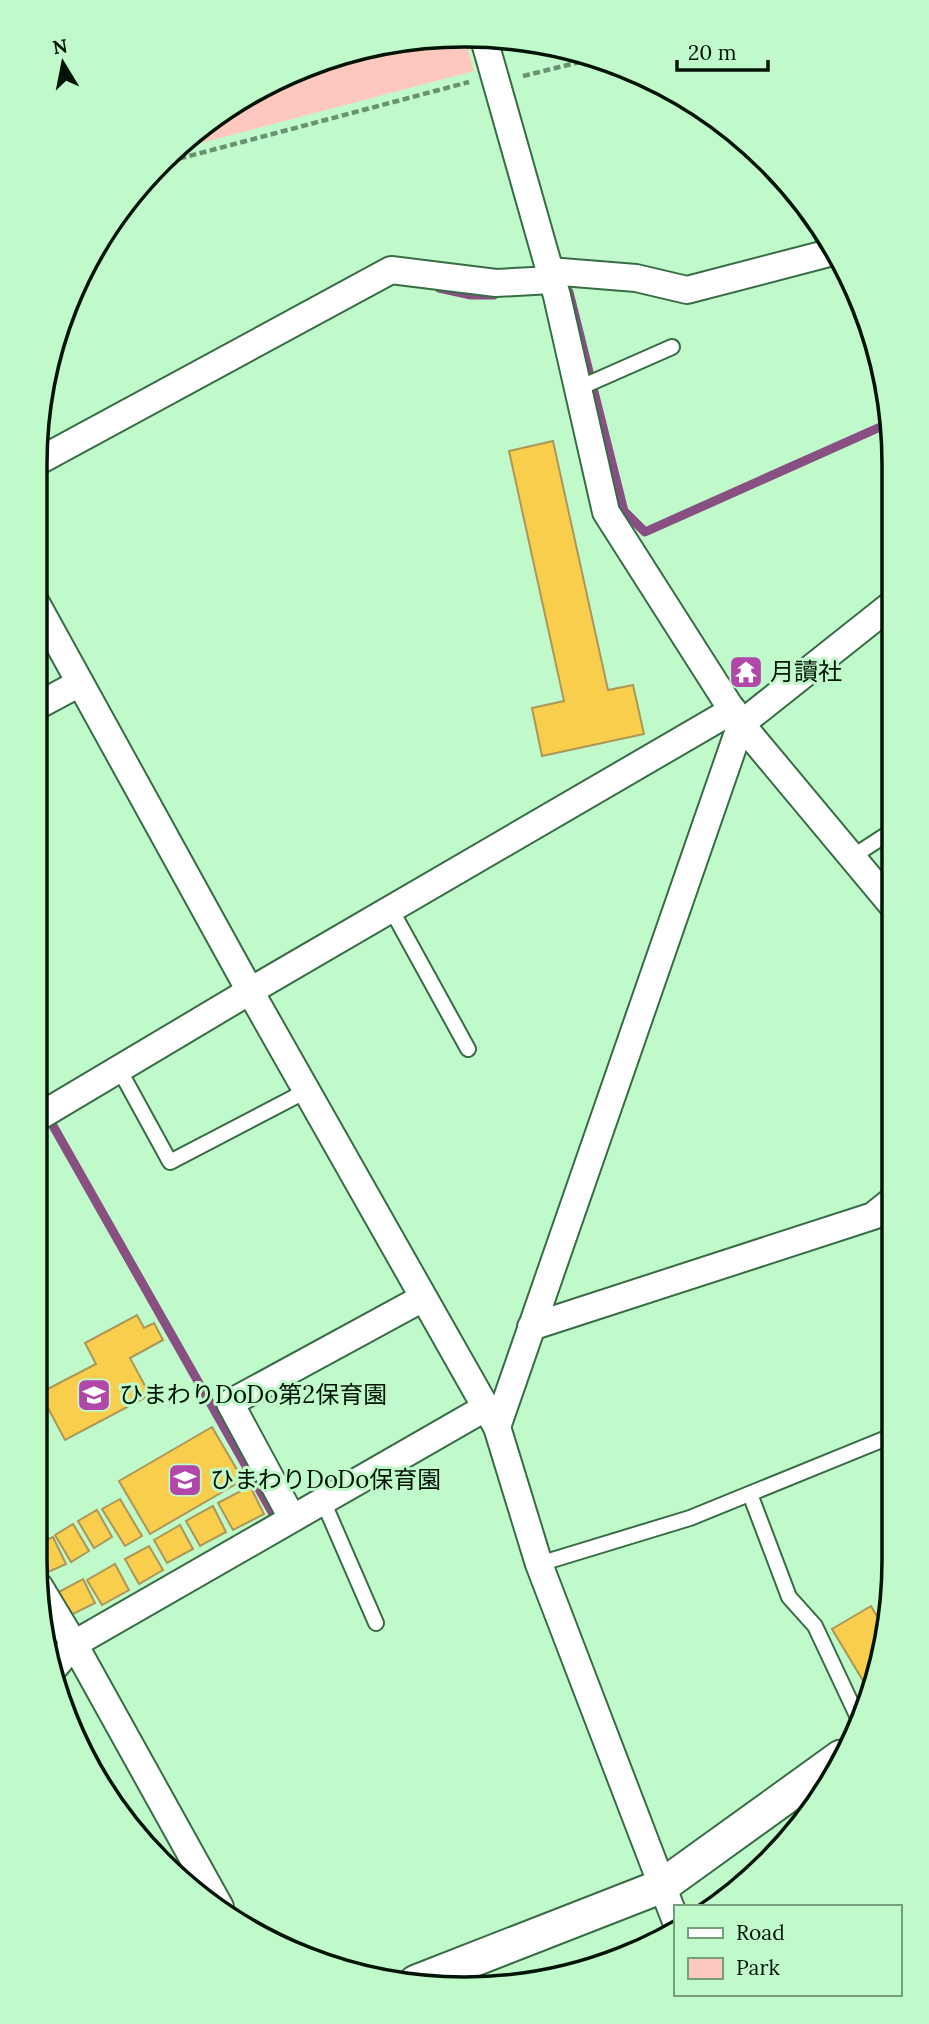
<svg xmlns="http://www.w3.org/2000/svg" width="929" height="2024" font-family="Lora,'Noto Sans JP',serif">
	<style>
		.park { fill: #ffc8be }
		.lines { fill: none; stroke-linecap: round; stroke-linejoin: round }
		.stream { stroke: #874f82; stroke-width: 9 }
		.building { fill: #f9ce4d; stroke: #ac9659; stroke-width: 2 }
		.service-casing { stroke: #376c45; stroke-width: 18 }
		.minor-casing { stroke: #376c45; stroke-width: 30 }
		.tertiary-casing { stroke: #376c45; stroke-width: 37 }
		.path { stroke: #699271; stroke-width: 4.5; stroke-dasharray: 7 3.5; stroke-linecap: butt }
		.service { stroke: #fff; stroke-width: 14 }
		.minor { stroke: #fff; stroke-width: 26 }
		.tertiary { stroke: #fff; stroke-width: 33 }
		.labels { text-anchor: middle; stroke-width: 6; stroke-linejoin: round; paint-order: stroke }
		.poi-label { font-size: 24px; fill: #011405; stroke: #c0facb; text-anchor: start }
		.rim { fill: none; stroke: #011405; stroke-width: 3.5 }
	</style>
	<rect width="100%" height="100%" fill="#c0facb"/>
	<path class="park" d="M464,35L474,71L178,149L300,68Z"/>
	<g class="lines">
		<g class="stream">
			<path d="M439,288L471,295H494"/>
			<path d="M567,292H569L624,511L645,532L887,424"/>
			<path d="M35,1094L276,1519"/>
		</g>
	</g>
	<g class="building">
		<path d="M553,441L608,690L633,685L644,734L542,756L532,708L564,701L509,451Z"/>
		<path d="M137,1315L144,1328L154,1323L163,1340L130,1358L150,1395L65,1440L40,1393L96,1364L85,1343Z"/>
		<path d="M893,1353V1380L885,1357Z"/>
		<path d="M212,1427L243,1480L150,1534L119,1481Z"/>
		<path d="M250,1486L264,1514L233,1530L218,1503Z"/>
		<path d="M120,1499L142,1536L125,1546L102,1509Z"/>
		<path d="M213,1506L226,1532L200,1546L186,1521Z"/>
		<path d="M97,1510L112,1537L94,1548L78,1521Z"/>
		<path d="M73,1524L89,1551L71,1562L55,1535Z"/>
		<path d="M180,1525L193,1549L167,1563L154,1540Z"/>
		<path d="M53,1537L66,1564L46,1573L35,1551V1545Z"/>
		<path d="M149,1546L163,1570L139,1584L125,1559Z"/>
		<path d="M115,1564L129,1590L102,1605L87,1580Z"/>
		<path d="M83,1579L95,1603L69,1616L57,1593Z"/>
		<path d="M871,1606L881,1623L868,1689L832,1629Z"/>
		<path d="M814,1800L802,1820L797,1805Z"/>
	</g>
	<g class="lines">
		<g class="service-casing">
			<g id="service">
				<path d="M579,388L672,347"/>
				<path d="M852,857L892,831"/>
				<path d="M391,909L468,1049"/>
				<path d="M119,1069L170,1162L306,1091"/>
				<path d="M750,1494L789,1597L815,1626L861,1724"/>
				<path d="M323,1501L376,1623"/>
				<path d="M539,1564L690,1518L894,1435"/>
			</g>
		</g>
		<g class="minor-casing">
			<g id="minor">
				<path d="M484,39L557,296L606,512L741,724L892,905"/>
				<path d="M549,271L636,278L687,290L833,252"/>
				<path d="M35,463L391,270L496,283L552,280"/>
				<path d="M35,601L250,991L497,1427L539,1564L675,1919"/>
				<path d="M35,707L80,683"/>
				<path d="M35,1119L250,991L733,710"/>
				<path d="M531,1327L873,1216L893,1200"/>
				<path d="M497,1427L741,724L891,605"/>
				<path d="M292,1518L230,1403L423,1298"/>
				<path d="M39,1586L74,1644L220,1907"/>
				<path d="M53,1669L74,1644L485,1408"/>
			</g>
		</g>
		<g class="tertiary-casing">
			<path id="tertiary" d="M416,1982L662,1886L841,1757"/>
		</g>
		<g class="path">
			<path d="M523,76L588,60"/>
			<path d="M159,164L469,82"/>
		</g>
		<use href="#service" class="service"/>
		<use href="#minor" class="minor"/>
		<use href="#tertiary" class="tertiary"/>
	</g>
	<defs>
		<g id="temple-square" transform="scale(1.75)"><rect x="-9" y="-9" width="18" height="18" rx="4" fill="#b047a9" stroke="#c0facb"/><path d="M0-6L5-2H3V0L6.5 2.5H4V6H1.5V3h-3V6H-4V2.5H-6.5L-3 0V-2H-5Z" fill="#fff"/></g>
		<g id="school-square" transform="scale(1.75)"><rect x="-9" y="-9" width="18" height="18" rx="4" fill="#b047a9" stroke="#c0facb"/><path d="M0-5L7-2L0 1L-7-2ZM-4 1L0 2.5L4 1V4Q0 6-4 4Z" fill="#fff"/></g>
	</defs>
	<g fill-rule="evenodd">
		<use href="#temple-square" x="746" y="672"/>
		<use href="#school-square" x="94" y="1395"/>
		<use href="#school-square" x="185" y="1480"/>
	</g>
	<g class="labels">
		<g class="poi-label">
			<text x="770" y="680">月讀社</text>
			<text x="119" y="1403">ひまわりDoDo第2保育園</text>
			<text x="210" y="1488">ひまわりDoDo保育園</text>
		</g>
	</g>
	<path d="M0 0H929V2024H0ZM464 47H465A417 417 0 0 1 882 464V1560A417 417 0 0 1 465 1977H464A417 417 0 0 1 47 1560V464A417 417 0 0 1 464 47Z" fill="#c0facb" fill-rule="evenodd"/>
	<path class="rim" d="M464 47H465A417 417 0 0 1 882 464V1560A417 417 0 0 1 465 1977H464A417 417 0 0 1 47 1560V464A417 417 0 0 1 464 47Z"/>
	<rect x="674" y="1905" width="228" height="91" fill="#c0facb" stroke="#749e7c" stroke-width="2"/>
	<rect x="688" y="1928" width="35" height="10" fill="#ffffff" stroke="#749e7c" stroke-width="2"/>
	<text x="736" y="1940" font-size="21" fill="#011405">Road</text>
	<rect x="688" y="1958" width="35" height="21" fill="#ffc8be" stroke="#749e7c" stroke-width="2"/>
	<text x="736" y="1975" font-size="21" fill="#011405">Park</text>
	<g transform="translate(63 63) rotate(350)" stroke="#c0facb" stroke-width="5" paint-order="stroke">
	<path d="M0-5L12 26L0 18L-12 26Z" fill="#011405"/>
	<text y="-10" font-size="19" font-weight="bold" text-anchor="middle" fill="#011405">N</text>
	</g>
	<path d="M677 60v10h91v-10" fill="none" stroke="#011405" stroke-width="3.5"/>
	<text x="688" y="60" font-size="21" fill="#011405" stroke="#c0facb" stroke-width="5" paint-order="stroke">20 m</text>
</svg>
